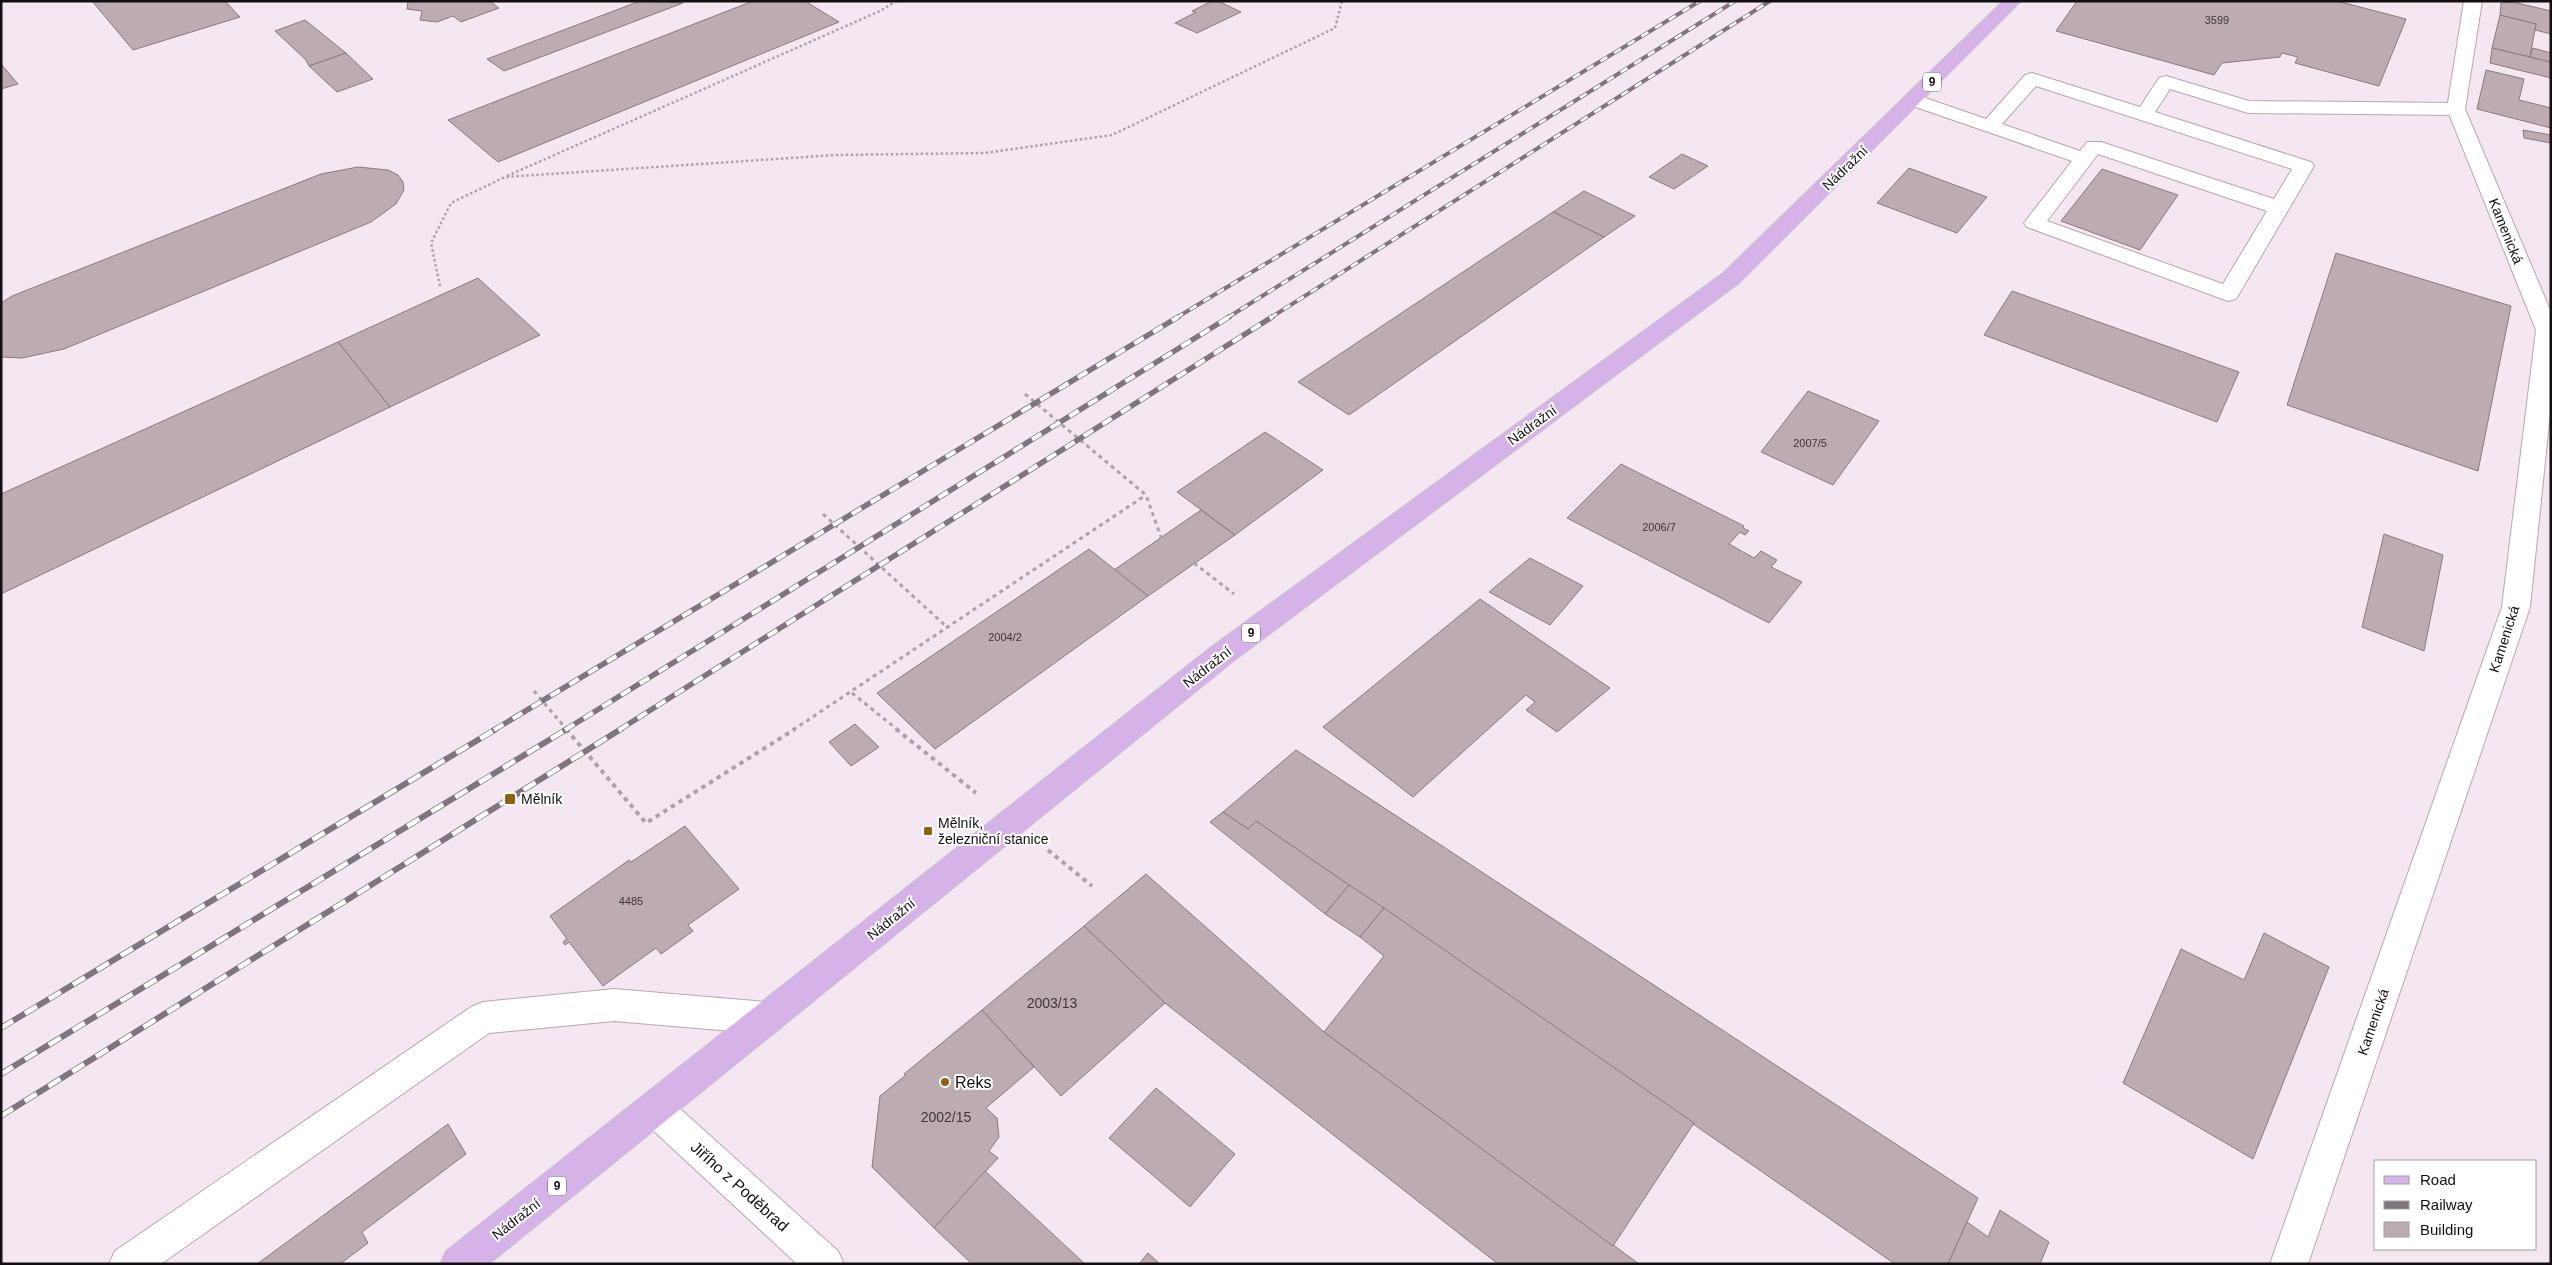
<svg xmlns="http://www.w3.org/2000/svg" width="2552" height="1265" font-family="Arial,sans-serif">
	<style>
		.building { fill: #bcacb2; stroke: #897a7f }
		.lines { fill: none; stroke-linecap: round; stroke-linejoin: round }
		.lane-casing { stroke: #b4a7b1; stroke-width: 2 }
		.street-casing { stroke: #b4a7b1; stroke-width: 2 }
		.primary-casing { stroke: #cbcacb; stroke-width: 2 }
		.path-far2 { stroke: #ada2ab; stroke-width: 2.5; stroke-dasharray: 2.5 2.5; stroke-linecap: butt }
		.path-far1 { stroke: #ada2ab; stroke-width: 3; stroke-dasharray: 4 4; stroke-linecap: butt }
		.path { stroke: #ada2ab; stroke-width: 4; stroke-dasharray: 4.5 4.5; stroke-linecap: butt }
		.lane { fill: #fff; fill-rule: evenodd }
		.street { fill: #fff; fill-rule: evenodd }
		.primary { fill: #d5b2e8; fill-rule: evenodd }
		.rail-far2-casing { stroke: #7f757d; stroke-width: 4 }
		.rail-far1-casing { stroke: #7f757d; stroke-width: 5.5 }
		.rail-casing { stroke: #7f757d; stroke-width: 6 }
		.rail-far2 { stroke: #fff; stroke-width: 2.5; stroke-dasharray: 8; stroke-linecap: butt }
		.rail-far1 { stroke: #fff; stroke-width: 4; stroke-dasharray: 11; stroke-linecap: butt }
		.rail { stroke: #fff; stroke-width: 4.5; stroke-dasharray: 14; stroke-linecap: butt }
		.poi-dot { fill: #90620d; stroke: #fff; stroke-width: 2 }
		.labels { text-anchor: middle; stroke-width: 4; stroke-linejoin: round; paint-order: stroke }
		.number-label { font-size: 11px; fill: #3d363a }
		.shield { fill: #fff; stroke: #5a5659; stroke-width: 1 }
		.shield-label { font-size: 12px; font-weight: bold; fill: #130e12 }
		.street-label { font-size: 14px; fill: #130e12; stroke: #fff }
		.poi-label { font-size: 14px; fill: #130e12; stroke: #fff; text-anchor: start }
		.near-number-label { font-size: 14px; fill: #3d363a }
		.near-poi-label { font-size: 16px; fill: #130e12; stroke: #fff; text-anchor: start }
		.near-street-label { font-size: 16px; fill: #130e12; stroke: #fff }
	</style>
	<rect width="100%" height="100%" fill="#f5e7f2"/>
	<g class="building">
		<path d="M92,1H225L240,17L133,50Z"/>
		<path d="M408,1H494L491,2L499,8L461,22L453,16L437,22L420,20L422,11L407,9Z"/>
		<path d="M640,1L683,3L504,71L487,59Z"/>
		<path d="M753,1H805L839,22L498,162L448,120Z"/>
		<path d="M1212,1H1218L1241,12L1197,33L1175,23L1196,12L1192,11Z"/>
		<path d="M2077,1H2337L2406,19L2379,86L2295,63L2298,57L2282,53L2280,57L2222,63L2214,75L2056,31Z"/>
		<path d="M2513,2L2551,11V34L2535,30L2536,24L2500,15L2501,3Z"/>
		<path d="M2500,15L2536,24L2530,57L2492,48Z"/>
		<path d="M305,20L346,53L309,66L306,60L275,31Z"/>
		<path d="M2492,48L2551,62V78L2490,63Z"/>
		<path d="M2533,48L2551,53V62L2530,57Z"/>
		<path d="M346,53L373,79L337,92L309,66Z"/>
		<path d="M1,64L18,84L1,89Z"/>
		<path d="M2486,70L2524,79L2519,100L2551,108V128L2477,109Z"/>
		<path d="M2523,130L2551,135V143L2524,138Z"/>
		<path d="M1682,154L1708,166L1674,189L1649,177Z"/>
		<path d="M358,167L388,170L398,175L403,182L404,190L396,204L371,222L64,349L22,358L1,357V303L12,296L321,174Z"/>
		<path d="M1909,168L1987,197L1957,233L1877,203Z"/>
		<path d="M2102,169L2178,195L2140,250L2061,221Z"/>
		<path d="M1584,191L1635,216L1604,237L1553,212Z"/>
		<path d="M1553,212L1604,237L1349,415L1298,382Z"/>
		<path d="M2336,253L2511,306L2478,471L2287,405Z"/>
		<path d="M478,278L540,335L390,407L338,342Z"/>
		<path d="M2012,291L2239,372L2217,422L1984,335Z"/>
		<path d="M338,342L390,407L1,594V494Z"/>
		<path d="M1808,391L1879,421L1833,485L1761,452Z"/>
		<path d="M1265,432L1323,470L1235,535L1177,492Z"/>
		<path d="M1621,464L1744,526L1743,528L1749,531L1745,535L1740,532L1729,544L1754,558L1761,551L1777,560L1771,567L1802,582L1769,623L1567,518Z"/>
		<path d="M1201,510L1235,535L1148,596L1114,570Z"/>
		<path d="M2384,534L2443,555L2424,651L2362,627Z"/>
		<path d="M1089,549L1148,596L935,749L877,693Z"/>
		<path d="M1530,558L1583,586L1550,625L1489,592Z"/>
		<path d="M1480,599L1610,688L1557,732L1526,710L1535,702L1526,695L1413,797L1323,727Z"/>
		<path d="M855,724L879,747L851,766L829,742Z"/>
		<path d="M1296,750L1978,1198L1948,1264H1895L1256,821L1248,829L1223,812Z"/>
		<path d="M1223,812L1248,829L1256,821L1349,885L1325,914L1210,822Z"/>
		<path d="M685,826L739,889L688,925L693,931L661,954L656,948L603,986L569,942L565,945L563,942L567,939L550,916L629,860L631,862Z"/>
		<path d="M1146,874L1324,1032L1639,1264H1498L1165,1003L1084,926Z"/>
		<path d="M1349,885L1384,908L1360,937L1325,914Z"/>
		<path d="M1384,908L1694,1123L1613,1246L1324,1032L1384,956L1360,937Z"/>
		<path d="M1084,926L1165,1003L1061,1096L982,1010Z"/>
		<path d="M2264,933L2329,967L2253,1159L2123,1083L2181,949L2244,980Z"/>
		<path d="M982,1010L1034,1067L986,1108L997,1118L999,1137L989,1151L998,1158L934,1228L872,1167L880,1096L906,1075L904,1074Z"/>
		<path d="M1156,1088L1235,1154L1190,1207L1109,1138Z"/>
		<path d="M448,1124L466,1154L362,1232L368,1243L340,1264H257Z"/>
		<path d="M985,1171L1085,1264H972L934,1228Z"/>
		<path d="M2000,1210L2049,1242L2040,1264H1948L1967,1222L1988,1237Z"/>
		<path d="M1148,1253L1160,1264H1139Z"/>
	</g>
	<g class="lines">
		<g class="lane-casing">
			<g id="lane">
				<path d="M2032,73L2140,107L2159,78L2166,76L2249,101L2456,103L2463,105L2465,109L2463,113L2456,115L2248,113L2170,89L2155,112L2311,162L2314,166L2239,294L2236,299L2228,301L2027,227L2024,223L2072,161L1907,104L1905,100L1907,96L1914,94L1986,119L2025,75ZM2036,86L2292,169L2274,199L2101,142H2087L2080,151L2002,124ZM2098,154L2267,211L2223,284L2047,221Z"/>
				<path d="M614,989L768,1002L780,1007L785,1018L780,1029L768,1034L614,1021L489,1033L161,1264H109L115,1251L471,1007L483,1002Z"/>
			</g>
		</g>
		<g class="street-casing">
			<g id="street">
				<path d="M2464,1H2482L2465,109L2551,312V403L2530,607L2308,1264H2270L2502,607L2536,330L2447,109Z"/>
				<path d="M655,1092L667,1097L838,1251L844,1264H797L643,1121L637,1109L643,1097Z"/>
			</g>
		</g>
		<g class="primary-casing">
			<path id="primary" d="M2003,1H2021L1739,283L1231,663L489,1264H440L446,1251L1211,647L1723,273Z"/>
		</g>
		<g class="path-far2">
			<path d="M507,176L880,11L896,1"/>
			<path d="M440,286L431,243L451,203L505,177L836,155L985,153L1112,135L1335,28L1342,1"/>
		</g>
		<g class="path-far1">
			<path d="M1025,394L1146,495L1161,537"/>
			<path d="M823,514L948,628"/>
			<path d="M1194,563L1234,594"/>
			<path d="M534,691L567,730"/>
			<path d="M852,693L898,730"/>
			<path d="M793,730L1146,495"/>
		</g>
		<g class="path">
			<path d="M566,729L646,823L795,729"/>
			<path d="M896,729L976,793"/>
			<path d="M1048,850L1092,886"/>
		</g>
		<use href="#lane" class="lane"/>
		<use href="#street" class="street"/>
		<use href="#primary" class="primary"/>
		<g class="rail-far2-casing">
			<g id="rail-far2">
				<path d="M1176,318L1700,1"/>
				<path d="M1227,318L1735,1"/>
				<path d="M1270,318L1770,1"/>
			</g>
		</g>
		<g class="rail-far1-casing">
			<g id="rail-far1">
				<path d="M494,730L1178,317"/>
				<path d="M565,730L1229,317"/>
				<path d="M619,730L1272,317"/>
			</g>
		</g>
		<g class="rail-casing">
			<g id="rail">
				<path d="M1,1028L496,729"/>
				<path d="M1,1074L567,729"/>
				<path d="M1,1116L621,729"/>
			</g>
		</g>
		<use href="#rail-far2" class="rail-far2"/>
		<use href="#rail-far1" class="rail-far1"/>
		<use href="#rail" class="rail"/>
	</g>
	<g class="poi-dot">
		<rect x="504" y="793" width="12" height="12" rx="2.5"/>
		<rect x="923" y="826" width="10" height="10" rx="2.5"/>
		<circle cx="945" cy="1082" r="5"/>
	</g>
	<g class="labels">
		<g class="number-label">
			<text x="2217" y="24">3599</text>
			<text x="1810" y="447">2007/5</text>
			<text x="1659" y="531">2006/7</text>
			<text x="1005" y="641">2004/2</text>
			<text x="631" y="905">4485</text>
		</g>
		<g class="shield">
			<rect x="1923" y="72.5" width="18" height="19" rx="4"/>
			<rect x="1242" y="623.5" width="18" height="19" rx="4"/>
			<rect x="548" y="1176.5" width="18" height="19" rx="4"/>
		</g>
		<g class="shield-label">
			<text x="1932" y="86">9</text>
			<text x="1251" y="637">9</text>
			<text x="557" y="1190">9</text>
		</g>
		<g class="street-label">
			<text transform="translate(1845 168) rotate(-44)" y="5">Nádražní</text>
			<text transform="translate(2506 231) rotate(68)" y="5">Kamenická</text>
			<text transform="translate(1532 425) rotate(-36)" y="5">Nádražní</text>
			<text transform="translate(2504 639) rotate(-72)" y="5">Kamenická</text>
			<text transform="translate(1207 667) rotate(-38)" y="5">Nádražní</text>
			<text transform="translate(891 919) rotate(-39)" y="5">Nádražní</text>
			<text transform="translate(2373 1022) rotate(-71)" y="5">Kamenická</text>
			<text transform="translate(516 1219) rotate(-38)" y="5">Nádražní</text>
		</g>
		<g class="poi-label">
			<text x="521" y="804">Mělník</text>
			<text x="938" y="828">Mělník,<tspan x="938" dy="16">železniční stanice</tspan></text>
		</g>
		<g class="near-number-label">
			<text x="1052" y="1008">2003/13</text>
			<text x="946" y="1122">2002/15</text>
		</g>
		<g class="near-poi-label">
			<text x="955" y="1088">Reks</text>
		</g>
		<g class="near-street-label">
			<text transform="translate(740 1186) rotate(42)" y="6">Jiřího z Poděbrad</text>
		</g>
	</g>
	<rect width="2552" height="1265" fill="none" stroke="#130e12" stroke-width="5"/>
	<rect x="2374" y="1160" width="162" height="90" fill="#ffffff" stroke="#a19fa0"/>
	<rect x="2384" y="1176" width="25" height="8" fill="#d5b2e8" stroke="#a19fa0"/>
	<text x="2420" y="1185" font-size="15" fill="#130e12">Road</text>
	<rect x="2384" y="1201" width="25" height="8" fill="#7f757d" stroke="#a19fa0"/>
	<text x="2420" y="1210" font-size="15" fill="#130e12">Railway</text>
	<rect x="2384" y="1222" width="25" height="15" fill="#bcacb2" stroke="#a19fa0"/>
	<text x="2420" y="1235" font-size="15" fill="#130e12">Building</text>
</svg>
